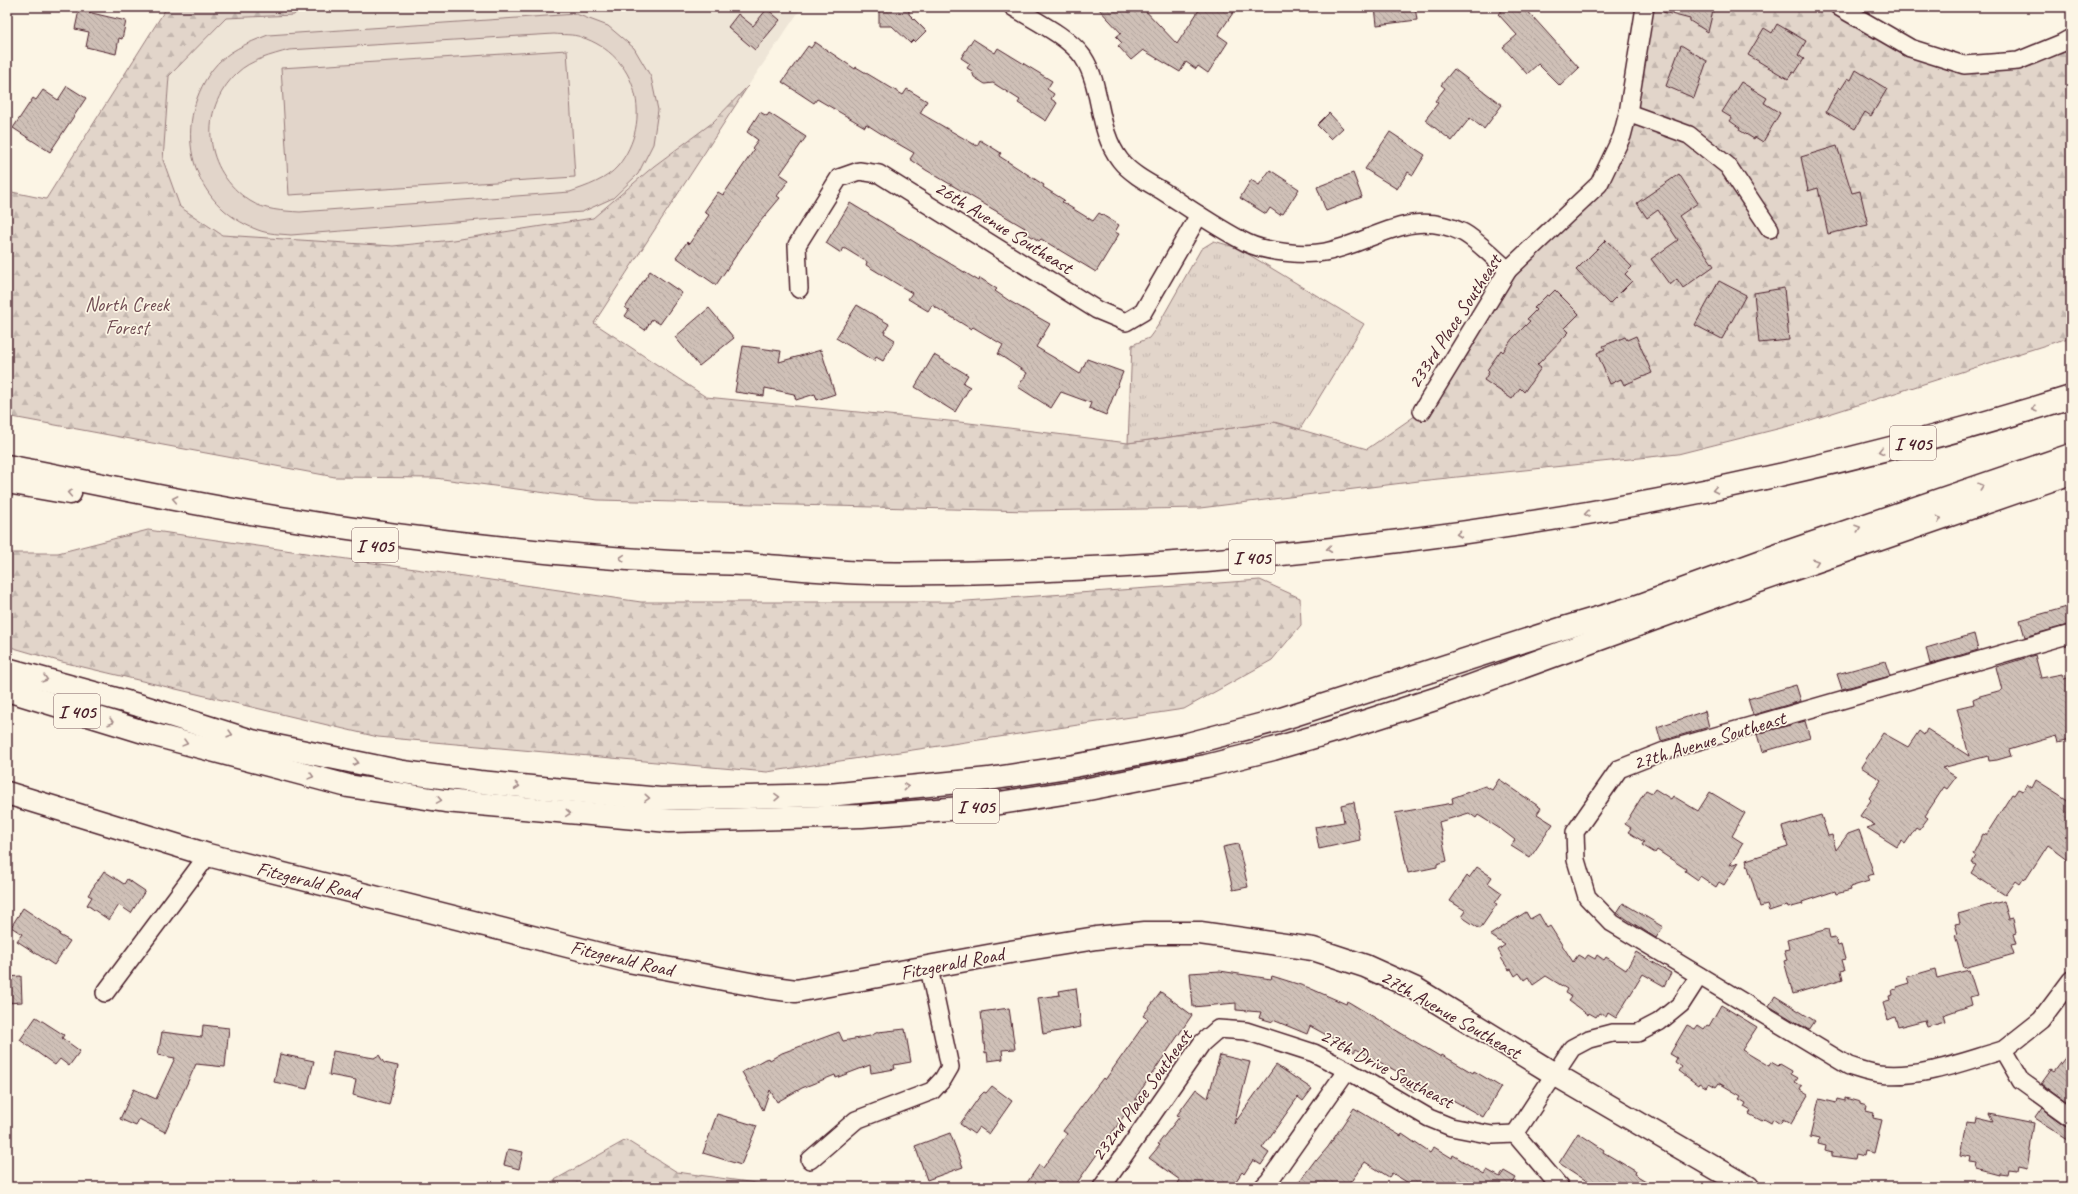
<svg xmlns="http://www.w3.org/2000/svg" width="2078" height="1194" font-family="Caveat,sans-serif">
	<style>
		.built { fill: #eee5d7 }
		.grass { fill: #e2d5ca; stroke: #967a7a; fill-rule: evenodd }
		.forest { fill: url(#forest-firs); stroke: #967a7a }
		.park { fill: url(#park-tufts); stroke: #967a7a }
		.building { fill: url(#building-back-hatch); stroke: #4a1f2b }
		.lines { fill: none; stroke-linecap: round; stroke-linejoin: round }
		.street-casing { stroke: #4a1f2b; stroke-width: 20 }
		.secondary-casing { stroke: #4a1f2b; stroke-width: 25 }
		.highway-casing { stroke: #4a1f2b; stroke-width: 25 }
		.street { stroke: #fcf5e5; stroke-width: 17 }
		.secondary { stroke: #fcf5e5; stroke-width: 22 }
		.highway { stroke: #fcf5e5; stroke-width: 22 }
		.oneway { stroke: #a38a88 }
		.labels { text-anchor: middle; stroke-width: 3.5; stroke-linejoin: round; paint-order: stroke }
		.shield { fill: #fcf5e5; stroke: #7f5f63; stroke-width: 1 }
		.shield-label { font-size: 19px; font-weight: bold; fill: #4a1f2b }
		.street-label { font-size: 20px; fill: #4a1f2b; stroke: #fcf5e5 }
		.park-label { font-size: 20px; fill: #704c53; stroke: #fcf5e5 }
	</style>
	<defs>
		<pattern id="forest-firs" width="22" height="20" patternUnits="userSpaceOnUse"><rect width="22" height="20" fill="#e2d5ca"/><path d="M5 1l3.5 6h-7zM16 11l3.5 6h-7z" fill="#c3b6ae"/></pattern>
		<pattern id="park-tufts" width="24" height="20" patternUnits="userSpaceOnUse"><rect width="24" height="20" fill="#e2d5ca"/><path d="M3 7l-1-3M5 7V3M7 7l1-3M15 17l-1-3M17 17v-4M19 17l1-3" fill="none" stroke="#c3b6ae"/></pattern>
		<pattern id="building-back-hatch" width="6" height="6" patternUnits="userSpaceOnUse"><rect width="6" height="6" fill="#cfc0b7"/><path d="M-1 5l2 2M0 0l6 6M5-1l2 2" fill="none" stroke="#b3a59e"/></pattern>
	</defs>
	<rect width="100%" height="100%" fill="#fcf5e5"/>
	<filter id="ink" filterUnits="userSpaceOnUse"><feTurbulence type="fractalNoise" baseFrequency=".025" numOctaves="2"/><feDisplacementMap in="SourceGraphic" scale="8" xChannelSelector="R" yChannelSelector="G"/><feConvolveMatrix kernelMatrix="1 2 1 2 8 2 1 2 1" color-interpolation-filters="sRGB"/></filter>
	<g filter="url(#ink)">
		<path class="built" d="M300,7H802L748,86L712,123L654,166L593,218L453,240L393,246L222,235L180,207L163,160L169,76L226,18L294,15Z"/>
		<g class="grass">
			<path d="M576,14L608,26L634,48L651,77L658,110L653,144L638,174L613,198L582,212L291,235C281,234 268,234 258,230C190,205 171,127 212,70C226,51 248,43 268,35ZM554,34C563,35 573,34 581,37C638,55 654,121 618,166C606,180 587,186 570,192L300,212C283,211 264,210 250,201C204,171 197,111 237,73C250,60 272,55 289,50Z"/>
			<path d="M567,50L575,177L289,195L281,68Z"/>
		</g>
		<g class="forest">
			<path d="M167,7H300L294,15L226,18L169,76L163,160L180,207L222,235L393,246L453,240L593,218L654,166L712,123L748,86L594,323L706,397L969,423L1128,443L1274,422L1367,449L1422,411L1508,270L1599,184L1622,136L1645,7H1840L1964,65L2071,47V337L1801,423L1678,454L1419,481L1200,508L1029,511L598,500L435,478L335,477L7,416V191L46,199Z"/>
			<path d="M148,530L641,602H953L1260,580L1300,598L1301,625L1272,660L1184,709L767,772L378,737L62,662L7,646V553H58Z"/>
			<path d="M626,1140L677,1172L784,1187H542Z"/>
		</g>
		<path class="park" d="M1214,241L1238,248L1364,324L1300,429L1274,422L1128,443L1132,345L1149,338L1157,327L1201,249Z"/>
		<g class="building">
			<path d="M879,7H909V14L926,31L915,42L913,40L910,43L892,26H879Z"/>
			<path d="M1097,7H1142L1177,44L1201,7H1237L1218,35L1228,42L1208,73L1198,66L1196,69L1186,62L1180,72L1143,50L1131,60L1118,46L1122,43L1116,37L1121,33Z"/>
			<path d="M1375,7H1415L1417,20L1377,25Z"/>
			<path d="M1506,7H1524L1579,68L1560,86L1538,64L1527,74L1503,47L1517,35L1498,14Z"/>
			<path d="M1663,7H1714L1708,32L1690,21V19L1663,12Z"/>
			<path d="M767,9L780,20L755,50L728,27L738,14L753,26Z"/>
			<path d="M79,10L126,21L122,39L119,38L116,54L86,47L89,32L75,29Z"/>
			<path d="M1777,24L1806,41L1798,55L1804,59L1795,73L1793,72L1788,79L1748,55L1764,28L1772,33Z"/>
			<path d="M973,39L995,53L998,48L1052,81L1047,89L1054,94L1051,99L1057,103L1046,121L1018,103L1020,100L993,83L985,84L974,77L972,71L967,68L970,64L961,58Z"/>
			<path d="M815,42L855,69L856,67L903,95L907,89L927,101L920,113L977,146L980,140L1001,153L999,156L1044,185L1043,187L1064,200L1062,202L1093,221L1099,213L1119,225L1115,232L1119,234L1096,272L1041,239L1039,241L1023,231L1025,228L926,170L910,159L914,153L888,138L866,124L865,127L817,99L814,103L782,82L808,46L811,48Z"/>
			<path d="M1681,45L1707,61L1694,98L1666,86Z"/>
			<path d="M1454,69L1502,105L1484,129L1470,118L1452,141L1425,120L1438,103L1435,101L1445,88L1441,85Z"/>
			<path d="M1856,70L1887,89L1871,116L1865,112L1855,129L1826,112L1839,87L1841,89L1848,78L1851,80Z"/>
			<path d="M1741,82L1767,98L1764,103L1780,113L1763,142L1755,137L1754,139L1739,130L1740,128L1730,121L1732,118L1722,112Z"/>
			<path d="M67,86L86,98L50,152L13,128L33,98L36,100L43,90L58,100Z"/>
			<path d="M760,112L767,116L769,113L806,137L780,174L789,180L777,196L780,198L754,229L716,285L676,257L687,242L689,244L709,215L704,212L718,192L723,195L754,150L752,148L758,140L747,132Z"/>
			<path d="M1329,113L1343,128L1331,139L1317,125Z"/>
			<path d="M1390,132L1425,155L1413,175L1408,172L1397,189L1365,169Z"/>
			<path d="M1837,146L1852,193L1860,191L1868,225L1828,234L1818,188L1808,191L1801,157Z"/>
			<path d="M1270,170L1299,189L1283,214L1281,213L1280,215L1270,208L1266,214L1240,198L1251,180L1259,185Z"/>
			<path d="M1353,173L1362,197L1326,211L1317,187Z"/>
			<path d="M1679,174L1698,203L1679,216L1714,266L1683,288L1677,279L1670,285L1651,259L1678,240L1658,210L1647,218L1637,203Z"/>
			<path d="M850,203L979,281L980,278L997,289L995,291L1011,302L1050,324L1036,347L1058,360L1080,374L1087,359L1123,372L1106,415L1089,408L1091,403L1061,392L1051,408L1018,387L1027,373L998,354L1003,345L973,327L971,329L932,305L928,311L908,299L912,293L866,265L867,262L844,248L841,253L826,243Z"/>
			<path d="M1606,240L1632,267L1625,274L1632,281L1609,304L1576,270Z"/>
			<path d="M650,271L682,293L660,324L652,319L645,330L625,316L629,310L625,308Z"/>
			<path d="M1719,281L1746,295L1722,339L1695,325Z"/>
			<path d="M1784,288L1789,340L1759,343L1754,293Z"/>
			<path d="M1555,290L1579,314L1565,328L1569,332L1537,365L1541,368L1524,392L1520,388L1512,399L1484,380L1489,372L1487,370L1501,350L1503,352L1512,339L1530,321L1527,319L1536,310L1534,308L1547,295L1549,296Z"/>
			<path d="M857,305L889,324L884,333L895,340L883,361L876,357L874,361L836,338Z"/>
			<path d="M709,308L734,338L699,366L675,337Z"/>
			<path d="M1636,336L1652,373L1624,385L1621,379L1610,384L1597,353L1605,349L1603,346L1625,337L1627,340Z"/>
			<path d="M743,346L781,351L779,362L821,350L835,394L817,400L815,394L796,400L794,394L765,388L764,396L735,392Z"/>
			<path d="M934,355L968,375L963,383L970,387L955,412L915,387Z"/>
			<path d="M2067,607L2071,624L2025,637L2020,620Z"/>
			<path d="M1974,634L1978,650L1930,664L1926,648Z"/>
			<path d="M2035,655L2041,678L2062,674L2064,678L2071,676V739L2058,742L2056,736L2009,750L2011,756L1997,760L1989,761L1988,756L1942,768L1956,777L1947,789L1944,787L1925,816L1928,818L1919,830L1916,828L1905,844L1901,841L1897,847L1867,828L1875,825L1860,816L1871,800L1869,798L1881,780L1861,767L1883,733L1908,747L1919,731L1924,735L1927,729L1969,756L1957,708L1974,704L1973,699L1980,696L2002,690L1996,667Z"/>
			<path d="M1885,661L1890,676L1842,689L1837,674Z"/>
			<path d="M1796,685L1801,701L1753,715L1748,699Z"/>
			<path d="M1705,711L1709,727L1661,741L1657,727Z"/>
			<path d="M1805,721L1810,738L1762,752L1757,734Z"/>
			<path d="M1499,779L1541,808L1537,814L1553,824L1530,858L1511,846L1515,840L1502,830L1478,815L1476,818L1469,813L1439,822L1447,861L1437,864V867L1408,873L1395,813L1453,803L1452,798L1485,786L1492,790Z"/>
			<path d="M2036,780L2071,802V862L2048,845L2026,879L2023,878L2019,884L2015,881L2005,895L1971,873L1976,865L1972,863L1976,856L1973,854L1983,834L1986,835L2012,794L2014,795L2018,789L2023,791L2027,784L2032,788Z"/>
			<path d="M1655,789L1671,799L1673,796L1698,811L1710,792L1745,813L1732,836L1743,843L1730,865L1739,862L1724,885L1719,882L1716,887L1700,876L1698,880L1685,871L1686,869L1657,850L1655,853L1642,845L1644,842L1628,832L1631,828L1625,824L1646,790L1652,793Z"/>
			<path d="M1354,802L1360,840L1319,849L1315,827L1344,822L1341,805Z"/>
			<path d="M1821,815L1828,836L1832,835L1836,850L1848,834L1859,830L1874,874L1867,876L1869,881L1850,887L1851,890L1836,894L1835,891L1802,902L1803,904L1788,908L1787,905L1769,911L1767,905L1760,907L1746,860L1788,847L1782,827Z"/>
			<path d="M1238,844L1248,887L1233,890L1223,847Z"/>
			<path d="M1477,867L1492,877L1488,883L1502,893L1495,903L1497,904L1480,929L1462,917L1466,911L1450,901L1467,876L1469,878Z"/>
			<path d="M104,871L124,884L127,879L145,891L131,913L119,905L109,920L87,905L92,897L88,895Z"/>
			<path d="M2004,901L2009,920L2013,919L2016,933L2013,934L2016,944L2011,945L2014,954L1964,968L1955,935L1958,934L1955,924L1960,923L1958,914Z"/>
			<path d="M1623,903L1663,927L1656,938L1617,913Z"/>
			<path d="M23,908L57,931L60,933L59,935L70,941L54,965L17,941L22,934L11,927Z"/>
			<path d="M1526,912L1530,919L1539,914L1547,928L1550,926L1573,962L1578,955L1585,959L1588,955L1595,959L1597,955L1604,960L1606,957L1626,970L1636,952L1671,973L1664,986L1643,974L1616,1018L1608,1013L1606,1017L1599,1013L1596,1017L1589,1013L1588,1015L1569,1001L1572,997L1565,993L1567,989L1546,976L1533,985L1528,977L1524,980L1519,973L1515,976L1511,969L1509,970L1501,958L1502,957L1498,950L1505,945L1490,935Z"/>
			<path d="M1828,929L1830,938L1835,937L1838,946L1841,945L1845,959L1842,960L1845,970L1841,971L1843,979L1793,994L1784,961L1787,960L1784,950L1789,949L1787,940Z"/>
			<path d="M1935,969L1937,978L1969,970L1977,995L1970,997L1972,1005L1943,1015L1945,1022L1927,1027L1925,1020L1898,1027L1895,1017L1888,1020L1883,1003L1890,1001L1889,996L1893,995L1892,990L1897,989L1896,987L1909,983L1907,977Z"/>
			<path d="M1220,971L1271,979L1272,976L1307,987L1346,1004L1347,1001L1441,1057L1442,1055L1473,1073L1474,1071L1501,1087L1483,1117L1451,1099L1446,1106L1416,1088L1414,1092L1401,1084L1407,1077L1356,1049L1354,1052L1342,1046L1343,1044L1310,1026L1307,1034L1273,1020V1022L1259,1018L1261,1012L1236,1010V1003L1193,1007L1190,973Z"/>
			<path d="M21,976L22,1002L7,1003V977Z"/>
			<path d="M1076,988L1081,1027L1043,1034L1038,998L1060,995L1059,991Z"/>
			<path d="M1161,992L1192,1015L1135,1099L1139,1101L1130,1115L1126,1113L1074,1187H1024L1039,1165L1043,1168L1067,1134L1063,1131L1103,1078L1105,1080L1129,1046L1148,1019L1143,1016Z"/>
			<path d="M1775,996L1815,1021L1809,1030L1769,1006Z"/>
			<path d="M1721,1005L1757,1027L1742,1050L1769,1066L1771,1062L1778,1066L1780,1064L1792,1071L1791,1074L1798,1078L1795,1082L1802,1086L1800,1090L1808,1095L1791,1124L1783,1119L1780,1124L1773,1119L1771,1123L1764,1119L1762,1121L1749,1114L1751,1111L1744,1107L1746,1103L1739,1099L1741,1096L1719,1083L1716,1087L1709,1083L1706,1087L1699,1083L1698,1085L1679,1071L1682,1067L1675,1062L1677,1058L1670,1054L1687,1025L1695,1029L1698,1025L1704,1029L1707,1025L1709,1026Z"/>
			<path d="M1009,1008L1015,1049L1002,1050L1003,1059L988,1061L987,1052L985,1053L981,1012Z"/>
			<path d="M36,1017L64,1035L62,1038L80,1051L69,1066L60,1059L55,1065L20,1040Z"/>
			<path d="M203,1025L229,1028L225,1067L196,1064L165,1132L139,1119L136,1126L120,1119L134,1089L156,1099L175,1058L158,1055L162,1032L202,1037Z"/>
			<path d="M905,1029L911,1062L894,1065L895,1069L871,1073L870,1065L836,1078L835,1075L802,1088L777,1102L770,1090L763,1110L742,1072L765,1059L769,1058L770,1060L782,1053L839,1032L843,1041L870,1036L878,1032Z"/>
			<path d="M2071,1049V1105L2041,1083L2051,1069L2054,1071Z"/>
			<path d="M333,1051L374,1058L379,1055L384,1063L398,1066L389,1105L353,1095L356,1080L329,1075Z"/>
			<path d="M280,1054L314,1061L307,1089L274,1082Z"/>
			<path d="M1220,1055L1250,1062L1234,1124L1276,1065L1312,1089L1303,1101L1298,1097L1262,1148L1269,1153L1261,1165L1253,1160L1244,1174L1242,1172L1232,1187H1176L1180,1180L1149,1158L1160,1145L1158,1144L1180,1116L1177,1115L1196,1089L1208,1098Z"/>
			<path d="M992,1086L1012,1101L989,1134L979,1127L974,1134L960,1124L980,1096L984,1092L986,1093Z"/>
			<path d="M1845,1098L1860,1102V1104L1867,1106L1866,1111L1874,1113L1873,1118L1882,1120L1874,1153L1865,1151L1864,1156L1856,1154L1855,1159L1832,1156V1153L1825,1151L1826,1146L1818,1144L1819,1139L1810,1137L1819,1099L1836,1103L1837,1099L1845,1101Z"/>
			<path d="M1354,1108L1401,1136L1402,1134L1430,1153L1434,1147L1452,1158L1453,1155L1484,1174L1487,1170L1500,1177L1504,1171L1516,1178L1512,1185L1516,1187H1415L1392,1173L1389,1177L1365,1162L1347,1187H1295L1316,1159L1317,1160L1328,1147Z"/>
			<path d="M2042,1108L2065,1125L2071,1127V1141L2035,1118Z"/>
			<path d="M717,1114L757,1126L741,1165L703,1153Z"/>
			<path d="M1990,1114L2034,1123L2027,1167L2018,1165L2017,1170L2009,1169L2008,1174L2000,1173V1175L1977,1169L1978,1164L1970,1163L1971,1158L1961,1156L1967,1122L1976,1123L1977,1118L1994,1122Z"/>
			<path d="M950,1133L963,1167L927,1180L915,1146Z"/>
			<path d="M1578,1133L1604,1150L1603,1152L1635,1171L1634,1174L1656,1187H1596L1559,1163Z"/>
			<path d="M508,1149L523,1152L519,1169L504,1165Z"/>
		</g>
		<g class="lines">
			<g class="street-casing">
				<g id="street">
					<path d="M1013,7C1034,20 1069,37 1083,57C1103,87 1096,129 1120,160C1130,173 1147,182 1161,190C1189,208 1217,228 1247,243C1266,252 1305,256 1325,252C1375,242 1409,207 1462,232C1475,238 1496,260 1508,270"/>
					<path d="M1839,7L1910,48L1964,65L2018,61L2062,43L2071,38"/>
					<path d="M1628,113L1689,135L1728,166L1770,229"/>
					<path d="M799,289L797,245L839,178L859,171L879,174L1097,310L1126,322L1143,312L1199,215"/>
					<path d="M1422,411L1508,270L1599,184L1622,136L1628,113L1645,7"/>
					<path d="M2071,634L1667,750L1619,769L1575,832L1576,860L1587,897L1612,923L1849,1066C1859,1069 1869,1073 1879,1074C1921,1079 1964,1061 2003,1050L2021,1081L2071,1117"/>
					<path d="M105,993L208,855"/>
					<path d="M2003,1050L2041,1020L2071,980"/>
					<path d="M1515,1134L1572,1048L1589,1039L1612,1033H1638L1659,1022L1681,1004L1699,976"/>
					<path d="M1515,1134L1560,1187"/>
					<path d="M810,1160L856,1120L932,1091L943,1079L950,1067L929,968"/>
					<path d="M1102,1187L1202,1043L1218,1029L1246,1031L1314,1053L1347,1070L1429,1118L1451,1127L1492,1135L1515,1134"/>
					<path d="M1263,1187L1269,1181L1347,1070"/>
				</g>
			</g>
			<g class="secondary-casing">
				<path id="secondary" d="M7,793L208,855L623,960L766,987L796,991L1010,952L1096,938L1145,933H1200L1313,949L1365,966L1416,989L1556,1075L1748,1187"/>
			</g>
			<g class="highway-casing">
				<g id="highway">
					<path d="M7,466C96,483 185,503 275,517C406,538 539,554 671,562C696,563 720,563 745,564C787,567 829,572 871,573C895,574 920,573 944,573C1032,572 1119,567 1206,561C1500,537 1790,485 2071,397"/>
					<path d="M7,482L70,493"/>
					<path d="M7,669L138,705L252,741L403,772L479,782L660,799L829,795L989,779L1074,766L1184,745L1275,721L1564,628L1638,606L1781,554L2071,455"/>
					<path d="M7,690L147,733L348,786L445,801L669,821L862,816L974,807L1083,790L1206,766L1273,749L1345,728L1435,699L1739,588L2071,473"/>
				</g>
			</g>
			<use href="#street" class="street"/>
			<use href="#secondary" class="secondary"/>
			<use href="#highway" class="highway"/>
		</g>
		<defs><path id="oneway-chevron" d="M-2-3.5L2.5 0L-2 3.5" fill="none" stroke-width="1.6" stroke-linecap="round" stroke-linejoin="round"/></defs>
		<g class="oneway">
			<use href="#oneway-chevron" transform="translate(2034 409) rotate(163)"/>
			<use href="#oneway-chevron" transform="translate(1881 451) rotate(166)"/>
			<use href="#oneway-chevron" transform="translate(1981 486) rotate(-19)"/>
			<use href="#oneway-chevron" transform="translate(1715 490) rotate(169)"/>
			<use href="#oneway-chevron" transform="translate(70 493) rotate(-170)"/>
			<use href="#oneway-chevron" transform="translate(175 499) rotate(-169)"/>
			<use href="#oneway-chevron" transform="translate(1587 514) rotate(171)"/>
			<use href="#oneway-chevron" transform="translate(1939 519) rotate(-19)"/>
			<use href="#oneway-chevron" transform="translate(1858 528) rotate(-19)"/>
			<use href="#oneway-chevron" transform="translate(1459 534) rotate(173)"/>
			<use href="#oneway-chevron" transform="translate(1329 549) rotate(173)"/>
			<use href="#oneway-chevron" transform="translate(622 558) rotate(-175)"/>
			<use href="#oneway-chevron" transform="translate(1816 562) rotate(-19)"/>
			<use href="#oneway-chevron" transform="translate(45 679) rotate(16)"/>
			<use href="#oneway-chevron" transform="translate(111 722) rotate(17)"/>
			<use href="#oneway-chevron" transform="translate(230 734) rotate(16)"/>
			<use href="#oneway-chevron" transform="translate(185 743) rotate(15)"/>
			<use href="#oneway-chevron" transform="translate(356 762) rotate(12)"/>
			<use href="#oneway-chevron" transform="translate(311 776) rotate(15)"/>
			<use href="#oneway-chevron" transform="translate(517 786) rotate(6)"/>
			<use href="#oneway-chevron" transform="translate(906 787) rotate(-6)"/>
			<use href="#oneway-chevron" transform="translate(777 797) rotate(-1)"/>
			<use href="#oneway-chevron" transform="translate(647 798) rotate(4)"/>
			<use href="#oneway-chevron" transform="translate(439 800) rotate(9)"/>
			<use href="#oneway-chevron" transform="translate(568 813) rotate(5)"/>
		</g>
	</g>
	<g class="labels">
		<g class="shield">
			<rect x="1890" y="426" width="46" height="34" rx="3"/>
			<rect x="352" y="528" width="46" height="34" rx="3"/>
			<rect x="1229" y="540" width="46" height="34" rx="3"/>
			<rect x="54" y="694" width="46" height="34" rx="3"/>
			<rect x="953" y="789" width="46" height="34" rx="3"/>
		</g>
		<g class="shield-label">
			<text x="1913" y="450">I 405</text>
			<text x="375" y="552">I 405</text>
			<text x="1252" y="564">I 405</text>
			<text x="77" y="718">I 405</text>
			<text x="976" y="813">I 405</text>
		</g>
		<g class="street-label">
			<text transform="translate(1004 227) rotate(32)" y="7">26th Avenue Southeast</text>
			<text transform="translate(1454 321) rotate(-57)" y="7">233rd Place Southeast</text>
			<text transform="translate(1709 740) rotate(-17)" y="7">27th Avenue Southeast</text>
			<text transform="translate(308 880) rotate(14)" y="7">Fitzgerald Road</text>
			<text transform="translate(622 958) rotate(13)" y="7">Fitzgerald Road</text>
			<text transform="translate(952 963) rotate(-11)" y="7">Fitzgerald Road</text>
			<text transform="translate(1451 1014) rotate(30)" y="7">27th Avenue Southeast</text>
			<text transform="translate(1387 1068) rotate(28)" y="7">27th Drive Southeast</text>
			<text transform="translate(1141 1095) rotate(-54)" y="7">232nd Place Southeast</text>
		</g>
		<g class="park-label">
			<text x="127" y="311">North Creek<tspan x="127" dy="23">Forest</tspan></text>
		</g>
	</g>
	<rect width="2078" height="1194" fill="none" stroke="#fcf5e5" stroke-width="24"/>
	<rect x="12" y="12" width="2054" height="1170" fill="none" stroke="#4a1f2b" stroke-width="1.5" filter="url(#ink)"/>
</svg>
